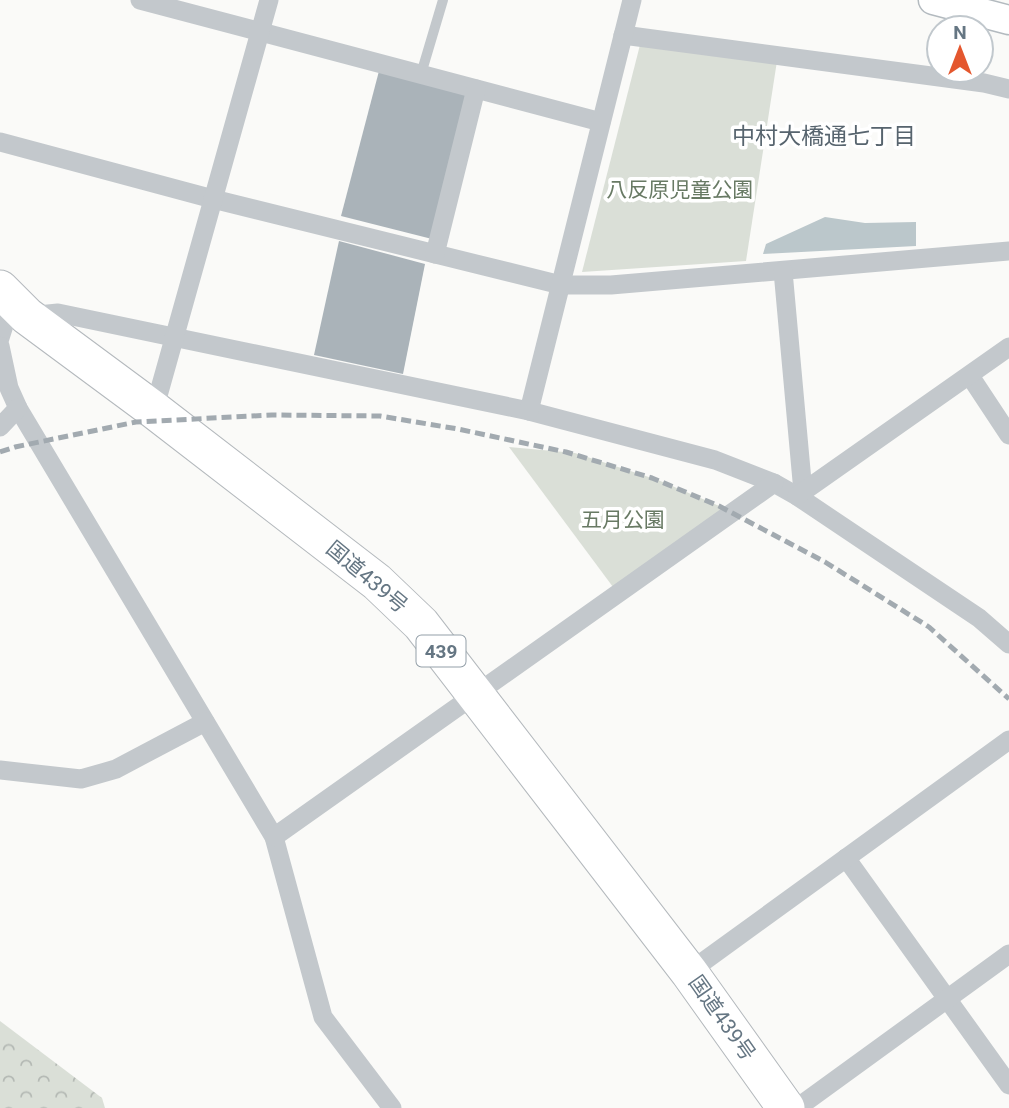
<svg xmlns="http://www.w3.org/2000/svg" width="1009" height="1108" font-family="Roboto,'Noto Sans JP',sans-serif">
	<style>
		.green { fill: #dadfd7 }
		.forest { fill: url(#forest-crowns) }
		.water { fill: #bbc7cb }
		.building { fill: #aab3b9 }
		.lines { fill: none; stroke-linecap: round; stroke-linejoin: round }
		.secondary-casing { stroke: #b3babf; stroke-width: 31 }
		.highway-casing { stroke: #b4b9bd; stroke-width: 39 }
		.lane { stroke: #c3c8cc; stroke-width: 10 }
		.street { stroke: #c3c8cc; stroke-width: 19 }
		.secondary { stroke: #fff; stroke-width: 28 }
		.highway { stroke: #fff; stroke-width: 37 }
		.rail { stroke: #a2aab0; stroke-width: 5; stroke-dasharray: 10 5; stroke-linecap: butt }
		.labels { text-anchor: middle; stroke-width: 7; stroke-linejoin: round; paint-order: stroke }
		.shield { fill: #fff; stroke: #939fa8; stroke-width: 2 }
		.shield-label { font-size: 19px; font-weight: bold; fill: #657683 }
		.park-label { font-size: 21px; fill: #687a64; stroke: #fff }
		.street-label { font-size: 21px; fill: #657683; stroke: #fff }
		.neighbourhood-label { font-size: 23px; fill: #57646e; stroke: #fff }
	</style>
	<defs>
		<pattern id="forest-crowns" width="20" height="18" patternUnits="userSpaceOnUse" patternTransform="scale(1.75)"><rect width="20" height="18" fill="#dadfd7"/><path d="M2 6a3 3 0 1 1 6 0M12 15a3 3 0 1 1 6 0" fill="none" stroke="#b4b9b4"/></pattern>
	</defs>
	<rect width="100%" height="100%" fill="#fafaf8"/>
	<g class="green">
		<path d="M641,41L777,61L746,261L582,272Z"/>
		<path d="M509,447L575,453L658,480L724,508L613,587Z"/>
	</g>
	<path class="forest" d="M0,1021L102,1098L105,1108H0Z"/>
	<path class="water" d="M825,217L865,223L916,222V246L763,254L766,244Z"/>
	<g class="building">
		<path d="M379,71L469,94L432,239L341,216Z"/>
		<path d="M339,241L425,264L403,374L314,355Z"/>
	</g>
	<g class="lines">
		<g class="secondary-casing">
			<path id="secondary" d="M933,0L1009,20"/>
		</g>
		<g class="highway-casing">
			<path id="highway" d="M0,289L27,316L154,410L377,582L421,624L689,972L786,1108"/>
		</g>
		<path class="lane" d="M421,74L443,0"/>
		<g class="street">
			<path d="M140,0L601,122"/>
			<path d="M623,35L984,83L1009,89"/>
			<path d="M0,142L213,199L561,285H611L1009,251"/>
			<path d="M435,254L476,89"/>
			<path d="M783,271L803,492"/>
			<path d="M28,316L58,313L529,411L715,460L774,483L797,496L979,618L1009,644"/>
			<path d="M0,338L12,300"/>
			<path d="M0,346L9,388L18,408L274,837L323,1017L392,1108"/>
			<path d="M970,376L1009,435"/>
			<path d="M154,410L269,0"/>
			<path d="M529,411L632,0"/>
			<path d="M0,427L18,408"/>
			<path d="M797,496L1009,347"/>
			<path d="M0,770L81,779L116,769L205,722"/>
			<path d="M274,837L774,483"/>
			<path d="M846,858L1009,1085"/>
			<path d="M689,972L1009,740"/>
			<path d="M797,1108L1009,954"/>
		</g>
		<use href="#secondary" class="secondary"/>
		<use href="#highway" class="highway"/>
		<path class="rail" d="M0,452L15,447L136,422L272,415L380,416L458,429L566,452L652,478L719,506L825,562L929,627L1009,699"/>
	</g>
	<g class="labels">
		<rect class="shield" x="416.5" y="635.5" width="49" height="31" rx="5"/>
		<g class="shield-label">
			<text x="441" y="658">439</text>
		</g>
		<g class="park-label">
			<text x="680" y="197">八反原児童公園</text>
			<text x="623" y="527">五月公園</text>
		</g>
		<g class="street-label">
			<text transform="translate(367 577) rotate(40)" y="7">国道439号</text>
			<text transform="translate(722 1018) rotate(55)" y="7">国道439号</text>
		</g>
		<g class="neighbourhood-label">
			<text x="824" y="144">中村大橋通七丁目</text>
		</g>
	</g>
	<g transform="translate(960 49)"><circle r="33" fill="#ffffff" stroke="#c1c8cd" stroke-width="2"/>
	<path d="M0-5L12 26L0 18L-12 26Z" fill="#e4572e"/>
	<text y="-10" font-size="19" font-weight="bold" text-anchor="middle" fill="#657683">N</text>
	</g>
</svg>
